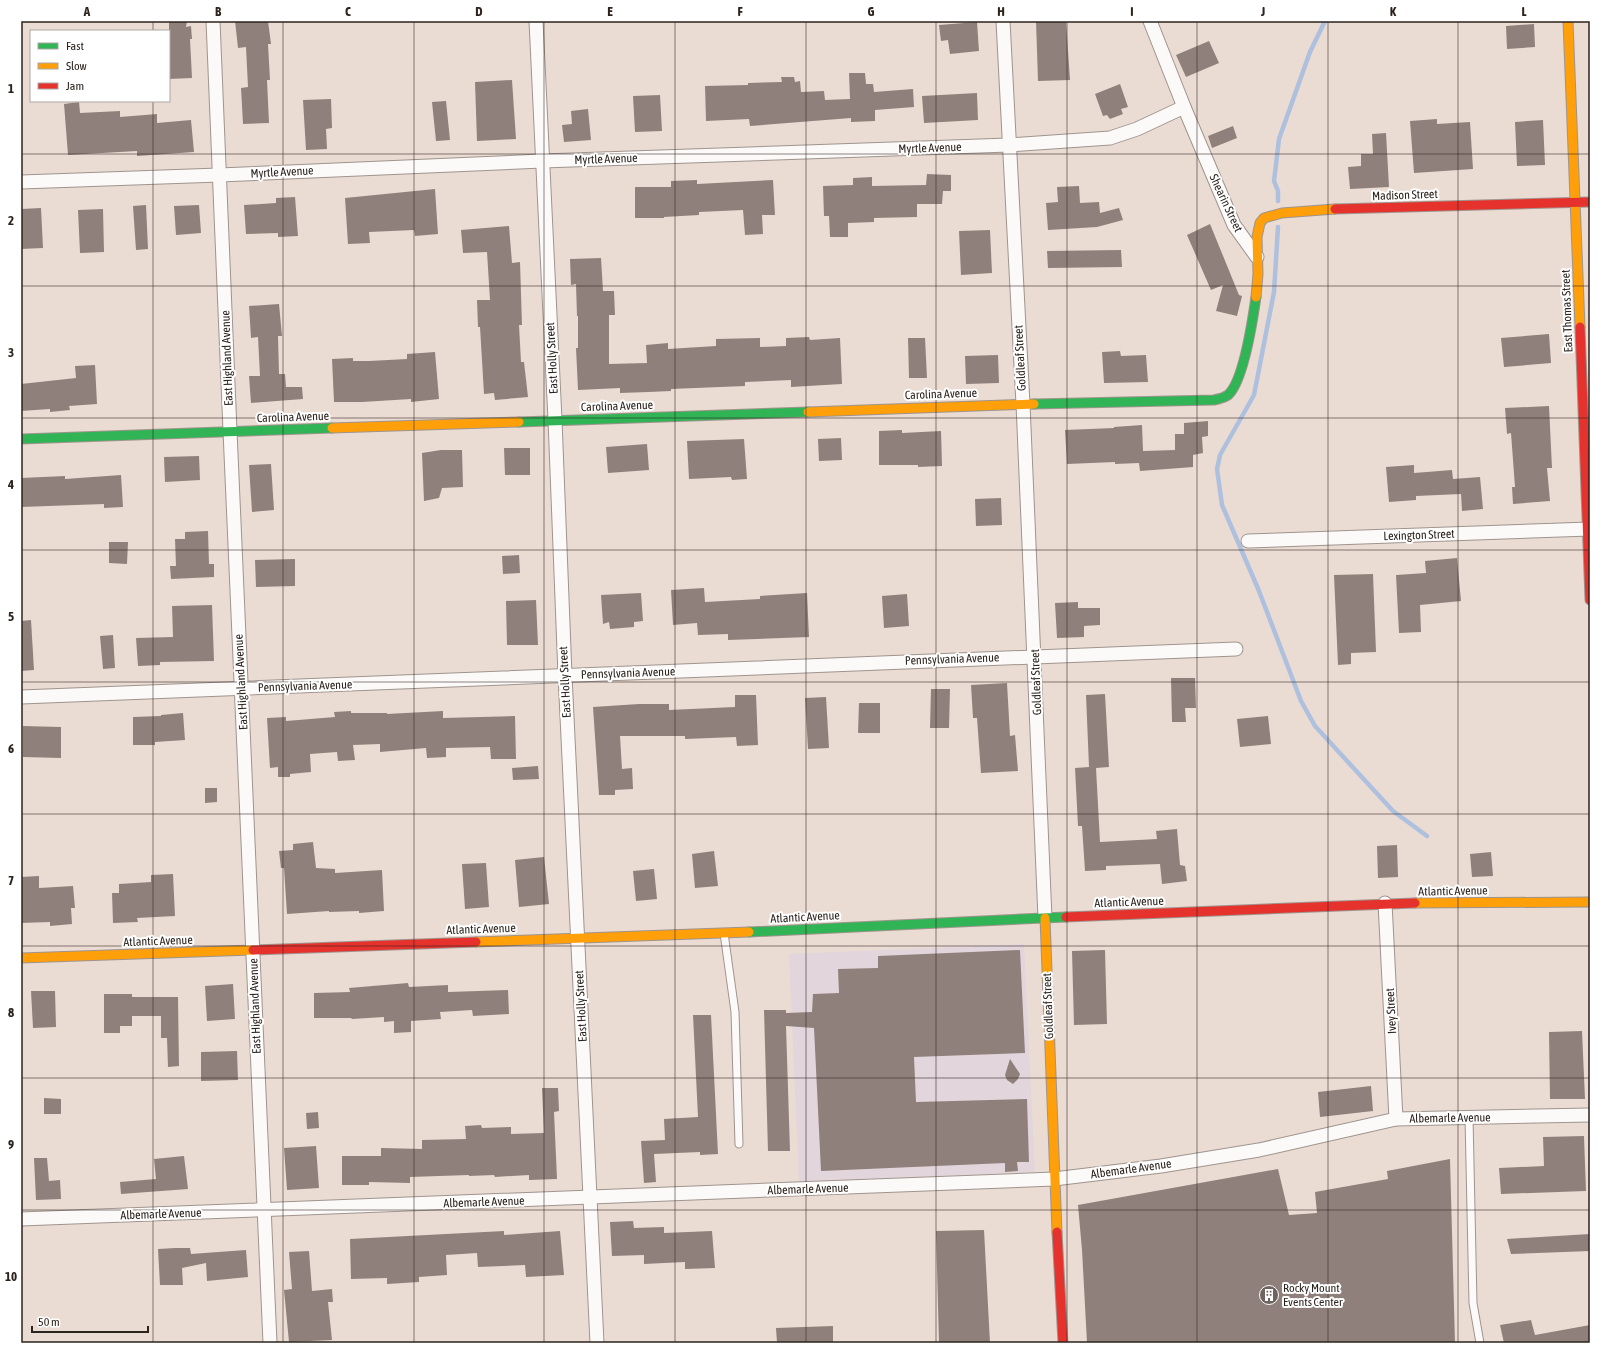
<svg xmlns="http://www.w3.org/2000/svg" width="1611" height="1364" font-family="'Asap Condensed',sans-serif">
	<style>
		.industrial { fill: #e3d5dc }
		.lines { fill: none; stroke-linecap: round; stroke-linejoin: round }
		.stream { stroke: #aec0de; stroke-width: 4.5 }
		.building { fill: #90807b }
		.lane-casing { stroke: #9f948e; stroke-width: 9 }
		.street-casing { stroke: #9f948e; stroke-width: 15 }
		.fast-casing { stroke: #9f948e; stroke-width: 11 }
		.slow-casing { stroke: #9f948e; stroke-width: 11 }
		.jam-casing { stroke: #9f948e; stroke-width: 11 }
		.lane { stroke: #fcfaf8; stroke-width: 7 }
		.street { stroke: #fcfaf8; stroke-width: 13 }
		.fast { stroke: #30b455; stroke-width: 9 }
		.slow { stroke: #ff9f0a; stroke-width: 9 }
		.jam { stroke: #e5322d; stroke-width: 9 }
		.grid { fill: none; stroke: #2c231d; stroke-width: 1; stroke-opacity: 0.55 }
		.labels { text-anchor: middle; stroke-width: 4; stroke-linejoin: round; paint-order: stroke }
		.street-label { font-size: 12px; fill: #2c231d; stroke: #fff }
		.poi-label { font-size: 12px; fill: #2c231d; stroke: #fff; text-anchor: start }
		.neatline { fill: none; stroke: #2c231d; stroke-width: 1.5 }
		.grid-label { font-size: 13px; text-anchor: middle; font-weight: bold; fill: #2c231d }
	</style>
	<rect width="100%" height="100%" fill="#eadcd3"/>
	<path class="industrial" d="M1024,944L1035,1172L799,1182L789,954Z"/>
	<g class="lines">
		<g class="stream">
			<path d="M1278,201V191L1274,181L1279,139L1310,52L1325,21"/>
			<path d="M1278,227L1274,292L1254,395L1220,455L1217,469L1222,505L1259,591L1301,701L1315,726L1393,811L1427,836"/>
		</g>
	</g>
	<g class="building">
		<path d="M169,21H187L186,27L191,26L192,39H190L192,78L169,79Z"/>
		<path d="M235,21H268L271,44H268L270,80H267L269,123L243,124L241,88L248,87L246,47L238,48Z"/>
		<path d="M1036,21H1066L1070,80L1038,81Z"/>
		<path d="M977,22L979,51L950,54L948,40L941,41L939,25Z"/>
		<path d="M1534,24L1535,47L1507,49L1506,26Z"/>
		<path d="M1209,41L1219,63L1186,77L1176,55Z"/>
		<path d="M849,73H865L866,84H873L874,92L913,89L914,107L875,110V121L851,122V118L750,126L749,119L706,121L705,86L748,85V83L782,82L781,77H794L795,82L800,81L801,92L824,91L825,100L850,99Z"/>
		<path d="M512,80L516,139L477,141L475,82Z"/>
		<path d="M1120,84L1128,107L1121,109L1123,114L1110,119L1107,115L1103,116L1095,94Z"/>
		<path d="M977,93L978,120L924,123L922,96Z"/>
		<path d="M660,95L662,131L635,132L633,96Z"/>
		<path d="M331,99L332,128L326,129L327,149L306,150L303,100Z"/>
		<path d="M446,101L450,140L436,141L432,102Z"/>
		<path d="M79,102L80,113L120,111V117L157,114V123L191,120L194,152L137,156V151L68,155L64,104Z"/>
		<path d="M588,109L591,140L564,142L562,125L572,124L571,111Z"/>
		<path d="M1437,119V124L1470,122L1473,169L1414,173L1410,121Z"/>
		<path d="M1543,120L1545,165L1517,166L1515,122Z"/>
		<path d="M1233,126L1237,138L1212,148L1208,136Z"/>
		<path d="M1386,133L1389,187L1350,189L1348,167L1361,166V154H1373L1372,134Z"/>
		<path d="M927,174L951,175V191H943L942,204H917V217L874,218V222L848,223V237H830L829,216H824L823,186L853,185V178L872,177V186L926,185Z"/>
		<path d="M697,180V184L773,180L775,215H762L763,234L745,235L743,210L699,212V215L664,217V218H635V187H671V181Z"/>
		<path d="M1079,186L1080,203L1099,202L1100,213L1119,208L1123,220L1097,227L1048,230L1046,203L1058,202L1057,187Z"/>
		<path d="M435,189L438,234L415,236L414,230L369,232L370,243L348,244L345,198Z"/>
		<path d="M295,197L298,236L278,237V233L246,234L244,205L276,203V198Z"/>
		<path d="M146,205L148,249L136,250L133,206Z"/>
		<path d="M199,205L201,233L176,235L174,206Z"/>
		<path d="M41,208L43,248L21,249V209Z"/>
		<path d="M103,209L104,252L80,253L78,210Z"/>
		<path d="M1210,224L1239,295L1242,296L1237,316L1216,311L1223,285L1211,290L1187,235Z"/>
		<path d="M509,226L512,263L520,262L522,325H519L521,362H524L528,397L495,400L494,393L484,394L480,327H478L477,300H490L487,252L463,253L461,230Z"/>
		<path d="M990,230L992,273L961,275L959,231Z"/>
		<path d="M1121,250L1122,267L1048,268L1047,251Z"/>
		<path d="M601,258L603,291H614L615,315H609V364L647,363L646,345L668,343V349L716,346V339L760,338V347L786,346V338L809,337L810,340L840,338L842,384L791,387V380L745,382V386L671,389V391L649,392L620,393V388L578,390L576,348H578V316H577L576,284L571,285L570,259Z"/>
		<path d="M279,304L282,336H278L279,374H285L286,387H302L303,399L251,403L249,376H260L258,337L251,338L249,306Z"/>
		<path d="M1549,334L1551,363L1504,367L1501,338Z"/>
		<path d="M908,338H925L927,378H909Z"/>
		<path d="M1120,351L1121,356L1146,355L1148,382L1104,383L1102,352Z"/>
		<path d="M435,352L439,399L411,402V399L362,402H334L332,359L353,358V361H369L407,359V354Z"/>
		<path d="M998,355L999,383L966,384L965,356Z"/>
		<path d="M95,365L97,404L69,406L70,410L50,412V409L21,411V384L76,378L75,366Z"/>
		<path d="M1549,406L1552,468H1547L1550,501L1513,504L1512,487H1515L1511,433L1507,434L1505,408Z"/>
		<path d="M1208,421V436L1202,437L1203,453L1193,455V467L1140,471L1139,463L1115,464V462L1067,464L1065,430L1114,428V427L1142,425L1143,451L1175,450V434H1184V423Z"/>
		<path d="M902,430V433L941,431L942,466L918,467V465H879V431Z"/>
		<path d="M841,438L842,460L819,461L818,439Z"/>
		<path d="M744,439L747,479L732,480L731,477L689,479L687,441Z"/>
		<path d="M647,444L649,470L608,473L606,447Z"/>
		<path d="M504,448H530V475H505Z"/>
		<path d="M441,450H462L463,487L442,488L439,498L424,501L422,453Z"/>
		<path d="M199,456L200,480L165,482L164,457Z"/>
		<path d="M271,464L274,510L252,512L249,465Z"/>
		<path d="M1414,465V473L1452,470L1453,479L1480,477L1483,509L1462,511L1461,494L1416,496V500L1389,502L1386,467Z"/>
		<path d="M121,475L123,507L104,508V504L21,507V478L65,476V479Z"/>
		<path d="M1001,498L1002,525L976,526L975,499Z"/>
		<path d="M208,531L209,564H214V577L171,579L170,566H176L175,539H185V532Z"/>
		<path d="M109,542H128L127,564L109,563Z"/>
		<path d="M519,555L520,573L503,574L502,556Z"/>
		<path d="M1457,558L1461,601L1420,605L1421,632L1399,633L1396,575L1426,573L1425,561Z"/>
		<path d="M295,559V586L256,587L255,560Z"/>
		<path d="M1373,574L1376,652L1351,653V664L1338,665L1334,575Z"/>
		<path d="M704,588L705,602L760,599V596L807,593L809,637L728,640V634L698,635L697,623L673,625L671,590Z"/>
		<path d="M641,593L643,621L634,622V627L610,629L609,622L603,624L601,595Z"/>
		<path d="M907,594L909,626L884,628L882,596Z"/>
		<path d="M536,600L538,645H507L506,601Z"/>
		<path d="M1078,602V608H1100V625L1084,626V637L1057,638L1055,603Z"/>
		<path d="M212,605L214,661L160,662V665L138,666L136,638L173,637L172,606Z"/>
		<path d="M31,620L34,670L21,671V621Z"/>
		<path d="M113,635L115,668L103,669L100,636Z"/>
		<path d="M1171,678H1195L1196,708H1185L1186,722H1172Z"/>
		<path d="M1007,683L1010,736L1015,735L1018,771L981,773L977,718H973L971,685Z"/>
		<path d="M931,689H950L949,728H930Z"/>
		<path d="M1105,694L1109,767L1096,768L1100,842L1157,839L1156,831L1177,829L1180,865L1185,866L1187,881L1162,884L1160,864L1106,866V870L1085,871L1082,826H1078L1075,768L1089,767L1086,695Z"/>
		<path d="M735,695H756L758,745L737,746L736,737L685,739V736H620L622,769L632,768L633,789L615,790V795H599L593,707L639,704H669V710L735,707Z"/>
		<path d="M826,697L829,748L808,749L805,698Z"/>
		<path d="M859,703H880V733H858Z"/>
		<path d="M351,711V713H387V714L443,711V718L515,716L516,759H491L490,747L446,748V757L427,758L426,748L380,752V744L353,745L355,760L338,761L337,752L310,754L311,772L290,774V777H278V767L270,768L267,718L286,717V721L335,717L334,712Z"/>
		<path d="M183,713L185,740L155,742V745H133V717L161,716V715Z"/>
		<path d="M1268,716L1271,744L1240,747L1237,719Z"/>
		<path d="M23,726L61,727V758L23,757Z"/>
		<path d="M538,766L539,779L513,780L512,768Z"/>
		<path d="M205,788H217V802L205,803Z"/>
		<path d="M313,842L316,868L335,869V873L382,870L384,911L359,913V911L329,912V911L287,914L284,868H281L279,851L293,850V844Z"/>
		<path d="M1397,845L1398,877L1378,878L1377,846Z"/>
		<path d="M714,851L718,886L695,888L692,854Z"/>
		<path d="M1491,852L1493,876L1472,877L1470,854Z"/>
		<path d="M544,857L549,904L519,907L515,860Z"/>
		<path d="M486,863L489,907L465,909L462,864Z"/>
		<path d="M654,869L657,899L636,901L633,871Z"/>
		<path d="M173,874L175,916L137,918L138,922L113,923L112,893H119V884L151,882V875Z"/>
		<path d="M39,876V888L73,886L75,908H71L72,924L50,926V922L21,923V877Z"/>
		<path d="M1020,950L1025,1053L914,1057L916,1102L1027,1099L1029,1162H1017L1018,1171L1005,1172V1163L821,1171L814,1028L786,1026L790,1151H768L764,1010H786V1013L812,1012L813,994L839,993L838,969L878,968V956Z"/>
		<path d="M1105,950L1107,1024L1074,1025L1072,951Z"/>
		<path d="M408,983L409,987L448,985V992L508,990L509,1014L473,1016L472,1010L440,1012L441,1019L411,1021V1032L394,1033V1021L384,1022V1017L352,1019L351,1018H314V993L350,992L349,988Z"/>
		<path d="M233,984L235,1019L207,1021L205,986Z"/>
		<path d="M31,991H55L56,1027L33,1028Z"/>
		<path d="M104,994H132V997H178L179,1066L168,1067L167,1038H161V1016H132V1026H120V1033H104Z"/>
		<path d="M693,1015H711L718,1154L700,1155V1152L654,1154L656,1182L644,1183L641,1141L665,1140L664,1119L698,1117Z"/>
		<path d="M1582,1031L1585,1099H1550L1549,1032Z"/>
		<path d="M237,1051L238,1080L201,1081V1052Z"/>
		<path d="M1010,1059L1020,1074L1018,1079L1013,1084L1007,1080L1005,1075Z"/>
		<path d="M1371,1086L1373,1111L1320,1117L1318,1092Z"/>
		<path d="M542,1088H558L559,1111L554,1112L557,1179L529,1180V1175L495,1177L494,1175L469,1176V1175L410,1177V1183L369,1182V1185H342V1156H381V1148L422,1149V1140L466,1139L465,1126L481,1125L482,1128L511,1127V1134L544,1133Z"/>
		<path d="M44,1098L61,1099V1114H44Z"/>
		<path d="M318,1112L319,1128L307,1129L306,1113Z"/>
		<path d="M1584,1136L1586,1191L1501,1194L1499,1168L1544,1166L1543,1137Z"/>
		<path d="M316,1146L319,1188L287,1190L284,1148Z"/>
		<path d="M184,1156L188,1189L121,1194L120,1182L156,1179L154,1159Z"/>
		<path d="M34,1158H47L49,1181L60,1180L61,1199L36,1200Z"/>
		<path d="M1450,1159L1455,1343H1087L1082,1250L1078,1205L1278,1169L1289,1215L1317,1213L1315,1192L1388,1179L1387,1171Z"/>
		<path d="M633,1221L634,1228L664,1227V1233L712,1231L715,1268L685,1269V1262L644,1264V1255L612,1256L610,1222Z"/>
		<path d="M984,1230L990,1343H939L936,1231Z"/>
		<path d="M504,1231V1235L560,1231L564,1275L526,1277L525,1265L478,1267L477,1253L446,1255L447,1275L419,1277V1282L387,1284V1278L351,1279L350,1239Z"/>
		<path d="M1590,1234V1251L1511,1254L1507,1239Z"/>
		<path d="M175,1248H190L191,1254L246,1250L248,1277L207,1281L206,1263L182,1268L183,1285H160L158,1249Z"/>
		<path d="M309,1251L312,1291L332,1289L333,1302H328L332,1340L289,1342L284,1290L292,1289L289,1252Z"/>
		<path d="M1531,1320L1535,1335L1590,1325V1343H1504L1500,1325Z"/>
		<path d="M833,1326V1343H777L776,1328Z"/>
	</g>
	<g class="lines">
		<g class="lane-casing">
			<g id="lane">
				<path d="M724,933L735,1012L739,1144"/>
				<path d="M1469,1117L1473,1303L1480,1343"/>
			</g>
		</g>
		<g class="street-casing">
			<g id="street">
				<path d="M213,21L230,431L270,1343"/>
				<path d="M536,21L555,420L565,675L597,1343"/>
				<path d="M1003,21L1023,404L1045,918"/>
				<path d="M1150,21L1184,107L1234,225L1257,257"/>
				<path d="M21,182L219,175L542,161L1009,145L1110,138L1137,129L1184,107"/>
				<path d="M1248,541L1590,529"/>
				<path d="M21,697L1236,649"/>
				<path d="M1385,903L1396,1119"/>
				<path d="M21,1219L1054,1179L1161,1166L1259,1150L1396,1119L1590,1115"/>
			</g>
		</g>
		<g class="fast-casing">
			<g id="fast">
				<path d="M1034,404L1214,400C1219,399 1224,398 1228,395C1244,381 1253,318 1256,297"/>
				<path d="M519,422L808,412"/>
				<path d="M21,439L332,428"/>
				<path d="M749,932L1066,917"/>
			</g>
		</g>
		<g class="slow-casing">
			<g id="slow">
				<path d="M1568,21L1580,327"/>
				<path d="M1256,297L1258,274L1257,237L1260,223L1264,218L1282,213L1335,209"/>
				<path d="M808,412L1034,404"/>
				<path d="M332,428L519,422"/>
				<path d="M1415,903L1590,902"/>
				<path d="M1045,918L1057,1232"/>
				<path d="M476,942L749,932"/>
				<path d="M21,958L253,950"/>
			</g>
		</g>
		<g class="jam-casing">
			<g id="jam">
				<path d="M1335,209L1590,202"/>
				<path d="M1580,327L1590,600"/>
				<path d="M1066,917L1415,903"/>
				<path d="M253,950L476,942"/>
				<path d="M1057,1232L1063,1343"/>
			</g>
		</g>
		<use href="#lane" class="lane"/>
		<use href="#street" class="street"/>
		<use href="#fast" class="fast"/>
		<use href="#slow" class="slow"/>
		<use href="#jam" class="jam"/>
	</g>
	<path class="grid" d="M153,21V31M283,21V1343M414,21V1343M544,21V1343M675,21V1343M806,21V1343M936,21V1343M1067,21V1343M1197,21V1343M1328,21V1343M1458,21V1343M153,101V1343M21,154H1590M21,286H1590M21,418H1590M21,550H1590M21,682H1590M21,814H1590M21,946H1590M21,1078H1590M21,1210H1590"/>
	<defs>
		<g id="building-disc" transform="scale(1)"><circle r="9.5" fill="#6e645d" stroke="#fff"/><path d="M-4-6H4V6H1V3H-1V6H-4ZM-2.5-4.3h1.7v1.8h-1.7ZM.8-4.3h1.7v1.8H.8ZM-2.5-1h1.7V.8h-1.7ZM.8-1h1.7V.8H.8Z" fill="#fff"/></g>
	</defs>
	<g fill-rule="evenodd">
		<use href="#building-disc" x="1269" y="1295"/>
	</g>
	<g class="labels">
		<g class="street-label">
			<text transform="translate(930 148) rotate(-2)" y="4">Myrtle Avenue</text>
			<text transform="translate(606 159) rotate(-2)" y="4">Myrtle Avenue</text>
			<text transform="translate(282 172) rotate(-3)" y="4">Myrtle Avenue</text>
			<text transform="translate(1405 195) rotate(-2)" y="4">Madison Street</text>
			<text transform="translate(1226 203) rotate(65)" y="4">Shearin Street</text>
			<text transform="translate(1567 311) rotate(-92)" y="4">East Thomas Street</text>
			<text transform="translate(227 358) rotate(-92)" y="4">East Highland Avenue</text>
			<text transform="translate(552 358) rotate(-93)" y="4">East Holly Street</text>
			<text transform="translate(1020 358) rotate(-93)" y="4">Goldleaf Street</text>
			<text transform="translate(941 394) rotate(-2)" y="4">Carolina Avenue</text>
			<text transform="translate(617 406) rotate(-2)" y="4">Carolina Avenue</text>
			<text transform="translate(293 417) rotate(-2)" y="4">Carolina Avenue</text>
			<text transform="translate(1419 535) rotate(-2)" y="4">Lexington Street</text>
			<text transform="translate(952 659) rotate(-2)" y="4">Pennsylvania Avenue</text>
			<text transform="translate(628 673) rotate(-2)" y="4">Pennsylvania Avenue</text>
			<text transform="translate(241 682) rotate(-93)" y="4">East Highland Avenue</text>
			<text transform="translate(565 682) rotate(-93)" y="4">East Holly Street</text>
			<text transform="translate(1036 682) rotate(-92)" y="4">Goldleaf Street</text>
			<text transform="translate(305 686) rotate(-2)" y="4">Pennsylvania Avenue</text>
			<text transform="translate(1453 891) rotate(-1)" y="4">Atlantic Avenue</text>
			<text transform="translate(1129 902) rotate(-2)" y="4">Atlantic Avenue</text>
			<text transform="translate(805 917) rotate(-3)" y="4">Atlantic Avenue</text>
			<text transform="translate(481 929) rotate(-2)" y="4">Atlantic Avenue</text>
			<text transform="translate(158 941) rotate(-2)" y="4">Atlantic Avenue</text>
			<text transform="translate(255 1006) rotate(-92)" y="4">East Highland Avenue</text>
			<text transform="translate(581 1006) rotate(-93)" y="4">East Holly Street</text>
			<text transform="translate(1048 1006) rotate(-92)" y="4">Goldleaf Street</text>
			<text transform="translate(1391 1011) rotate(-93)" y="4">Ivey Street</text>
			<text transform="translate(1450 1118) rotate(-1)" y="4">Albemarle Avenue</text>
			<text transform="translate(1131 1169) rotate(-8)" y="4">Albemarle Avenue</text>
			<text transform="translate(808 1189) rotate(-2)" y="4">Albemarle Avenue</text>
			<text transform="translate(484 1202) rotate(-2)" y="4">Albemarle Avenue</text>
			<text transform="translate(161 1214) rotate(-2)" y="4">Albemarle Avenue</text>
		</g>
		<g class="poi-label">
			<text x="1283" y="1292">Rocky Mount<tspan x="1283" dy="14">Events Center</tspan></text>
		</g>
	</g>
	<rect width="1611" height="1364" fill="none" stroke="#ffffff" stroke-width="44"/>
	<rect x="30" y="30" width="140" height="72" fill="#ffffff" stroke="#aba7a5"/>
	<rect x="38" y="43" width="20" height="6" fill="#30b455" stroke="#aba7a5"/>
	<text x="66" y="50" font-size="12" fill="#2c231d">Fast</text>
	<rect x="38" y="63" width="20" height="6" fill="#ff9f0a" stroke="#aba7a5"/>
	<text x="66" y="70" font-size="12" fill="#2c231d">Slow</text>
	<rect x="38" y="83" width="20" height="6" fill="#e5322d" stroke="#aba7a5"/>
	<text x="66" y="90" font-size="12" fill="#2c231d">Jam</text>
	<path d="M32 1326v6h116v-6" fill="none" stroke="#2c231d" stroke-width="2"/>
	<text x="38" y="1326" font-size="12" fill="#2c231d" stroke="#ffffff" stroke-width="3" paint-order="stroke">50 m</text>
	<rect x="22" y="22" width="1567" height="1320" class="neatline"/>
	<g class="grid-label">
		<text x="87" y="16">A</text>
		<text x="218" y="16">B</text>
		<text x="348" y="16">C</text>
		<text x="479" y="16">D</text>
		<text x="610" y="16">E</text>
		<text x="740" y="16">F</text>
		<text x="871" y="16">G</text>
		<text x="1001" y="16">H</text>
		<text x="1132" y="16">I</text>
		<text x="1263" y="16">J</text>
		<text x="1393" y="16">K</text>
		<text x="1524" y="16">L</text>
		<text x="11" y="93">1</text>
		<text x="11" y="225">2</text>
		<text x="11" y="357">3</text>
		<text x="11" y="489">4</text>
		<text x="11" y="621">5</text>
		<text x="11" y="753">6</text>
		<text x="11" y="885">7</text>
		<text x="11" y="1017">8</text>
		<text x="11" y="1149">9</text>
		<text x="11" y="1281">10</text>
	</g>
</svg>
